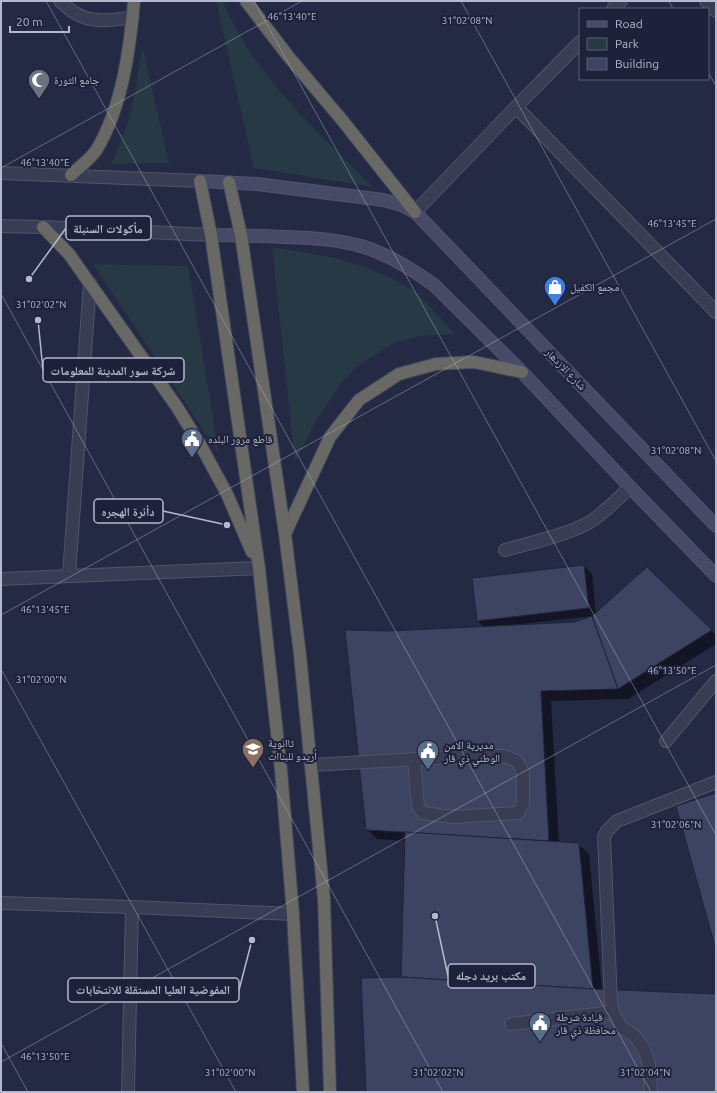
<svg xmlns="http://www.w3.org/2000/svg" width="717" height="1093" font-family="Ubuntu,'Noto Naskh Arabic',sans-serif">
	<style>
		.green { fill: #263945 }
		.shadow { fill: #0007; fill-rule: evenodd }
		.building { fill: #3d4461; stroke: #1f233b }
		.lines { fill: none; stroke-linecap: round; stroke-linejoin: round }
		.service-casing { stroke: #50556b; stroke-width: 14 }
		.minor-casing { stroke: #50556b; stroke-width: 14 }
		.tertiary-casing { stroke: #50556b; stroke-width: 14 }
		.secondary-casing { stroke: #50556b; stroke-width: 14 }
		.trunk-casing { stroke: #40445b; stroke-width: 14 }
		.service { stroke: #383d53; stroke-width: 12 }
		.minor { stroke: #383d53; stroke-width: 12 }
		.tertiary { stroke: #383d53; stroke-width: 12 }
		.secondary { stroke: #464a67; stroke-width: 12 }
		.trunk { stroke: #686864; stroke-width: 12 }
		.ticks { fill: none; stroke: #b5b9cd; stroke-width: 1; stroke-opacity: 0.45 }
		.labels { text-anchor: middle; stroke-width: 4; stroke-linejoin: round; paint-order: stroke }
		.poi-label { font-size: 11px; fill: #b5b9cd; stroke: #1d2139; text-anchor: start }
		.street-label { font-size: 11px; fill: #b5b9cd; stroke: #1d2139 }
		.ticks-label { font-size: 10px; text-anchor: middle; fill: #b5b9cd; stroke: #1d2139; stroke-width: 4; stroke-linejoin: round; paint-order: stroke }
		.leader { fill: none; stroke: #b5b9cd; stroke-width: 1.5 }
		.callout-dot { fill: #b5b9cd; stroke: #1d2139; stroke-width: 1.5 }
		.callout { fill: #1d2139; stroke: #b5b9cd; stroke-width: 1.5 }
		.callout-label { font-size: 12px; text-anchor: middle; font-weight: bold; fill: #b5b9cd }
	</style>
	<rect width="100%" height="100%" fill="#242944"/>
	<g class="green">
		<path d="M216,1H222C233,22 243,43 257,62C290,108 333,147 373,187L254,168Z"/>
		<path d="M142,45L169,163L111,164C115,155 119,147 122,138C134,109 138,76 142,45Z"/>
		<path d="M272,247L336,258L368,268L395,280L416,292L455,334L419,336L394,343L355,368L342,382L316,421L295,462Z"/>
		<path d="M93,264L188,266L219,454Z"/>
	</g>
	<path class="shadow" d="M584,566L592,574L596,614L647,568L716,635V644L628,699L551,701L559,843L578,844L589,854L602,990L716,995V1092H367L402,978L405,841L377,839L367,829L388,632L485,628L478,621ZM593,616L575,623L522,626V624Z"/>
	<g class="building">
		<path d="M584,565L589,608L477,621L472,578Z"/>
		<path d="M647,567L712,630L618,689L592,616Z"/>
		<path d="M592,616L618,689L541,691L549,841L366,830L345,630L388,631L575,622Z"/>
		<path d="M716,793V950L676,806Z"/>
		<path d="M405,832L579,843L593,989L401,977Z"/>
		<path d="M401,977L593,989L716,994V1092H366L361,978Z"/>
	</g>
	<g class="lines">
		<g class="service-casing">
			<g id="service">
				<path d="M505,550C530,543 572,534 593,520C606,511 618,499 630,487"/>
				<path d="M666,741L716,681"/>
				<path d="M311,765L456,757L504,756L517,761L523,773V804L518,813L452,817L423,813L418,807L414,760"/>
				<path d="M511,1024L613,1012"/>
				<path d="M651,1092C650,1073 650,1054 637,1039C633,1034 628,1032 623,1028C616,1021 613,1012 611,1003L604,837L607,831L617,821L716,782"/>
			</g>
		</g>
		<g class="minor-casing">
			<g id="minor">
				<path d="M60,1C65,5 69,10 75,13C93,24 113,20 133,17"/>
				<path d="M706,1L716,11"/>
				<path d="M516,107L716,312"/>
				<path d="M69,575L90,283"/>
				<path d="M1,579L259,568"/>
				<path d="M1,903L132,907L293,914"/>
				<path d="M128,1092L132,907"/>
			</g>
		</g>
		<g class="tertiary-casing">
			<g id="tertiary">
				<path d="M613,9L621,1"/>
				<path d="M1,173L200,181"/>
				<path d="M415,212L516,107L580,42"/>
				<path d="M1,226L43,227L211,235"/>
			</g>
		</g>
		<g class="secondary-casing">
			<g id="secondary">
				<path d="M200,181L257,184L383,200L402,205L415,212L716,526"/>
				<path d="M211,235C235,235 260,236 285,237C311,238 338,239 364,247C389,255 412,269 434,285L522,372L630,487L716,576"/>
			</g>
		</g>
		<g class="trunk-casing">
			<g id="trunk">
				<path d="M246,1L288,56L342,120L415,212"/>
				<path d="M71,175C79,167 91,159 97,149C122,107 130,49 134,1"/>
				<path d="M200,181L211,235L259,568L281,770L293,914L303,1092"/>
				<path d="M229,182L241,235L285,534L300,655L324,899L330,1092"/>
				<path d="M43,227L69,254L177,407L201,446L227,494L252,552"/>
				<path d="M285,534L330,437L359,400L399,374L436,364L474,362L522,372"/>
			</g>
		</g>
		<use href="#service" class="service"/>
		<use href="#minor" class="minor"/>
		<use href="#tertiary" class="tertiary"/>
		<use href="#secondary" class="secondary"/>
		<use href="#trunk" class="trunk"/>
	</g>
	<path class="ticks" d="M46,1L651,1092M254,1L716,835M461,1L716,461M669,1L673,9M708,72L716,86M1,168L302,1M1,294L443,1092M1,615L716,219M1,669L236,1092M1,1043L28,1092M1,1062L716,665"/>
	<defs>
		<g id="mosque-pin" transform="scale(1.15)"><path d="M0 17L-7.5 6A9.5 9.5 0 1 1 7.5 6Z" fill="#6b7280" stroke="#1d2139"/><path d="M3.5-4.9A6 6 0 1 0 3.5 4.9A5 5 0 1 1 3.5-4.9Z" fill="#fff"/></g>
		<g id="shop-pin" transform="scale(1.15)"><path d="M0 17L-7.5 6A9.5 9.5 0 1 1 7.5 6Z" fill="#3f7fe0" stroke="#1d2139"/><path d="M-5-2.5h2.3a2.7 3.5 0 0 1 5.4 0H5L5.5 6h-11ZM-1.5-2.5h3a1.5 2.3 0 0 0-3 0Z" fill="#fff"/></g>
		<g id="civic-pin" transform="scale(1.15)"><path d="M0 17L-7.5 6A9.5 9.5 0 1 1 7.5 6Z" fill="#5c6f8a" stroke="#1d2139"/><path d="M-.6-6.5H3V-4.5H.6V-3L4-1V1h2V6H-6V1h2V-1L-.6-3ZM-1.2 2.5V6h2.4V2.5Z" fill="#fff"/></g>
		<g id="school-pin" transform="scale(1.15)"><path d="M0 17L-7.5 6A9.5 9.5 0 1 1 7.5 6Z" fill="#8d6e63" stroke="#1d2139"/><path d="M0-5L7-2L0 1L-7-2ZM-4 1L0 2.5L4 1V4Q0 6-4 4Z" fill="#fff"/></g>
	</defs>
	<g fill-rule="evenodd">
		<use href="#mosque-pin" x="39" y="80"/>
		<use href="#shop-pin" x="555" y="287"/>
		<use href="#civic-pin" x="192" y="439"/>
		<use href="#school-pin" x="253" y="749"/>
		<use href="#civic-pin" x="428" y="751"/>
		<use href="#civic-pin" x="540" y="1023"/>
	</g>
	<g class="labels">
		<g class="poi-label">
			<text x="54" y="84">جامع الثورة</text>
			<text x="570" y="291">مجمع الكفيل</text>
			<text x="208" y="443">قاطع مرور البلده</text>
			<text x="268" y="747">ثاانوية<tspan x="268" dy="13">أريدو للبناات</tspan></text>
			<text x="444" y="749">مديرية الامن<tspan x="444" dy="13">الوطني ذي قار</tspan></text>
			<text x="556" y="1021">قيادة شرطة<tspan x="556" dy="13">محافظة ذي قار</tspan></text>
		</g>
		<g class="street-label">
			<text transform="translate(566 369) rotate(46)" y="4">شارع الازدهار</text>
		</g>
	</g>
	<g class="ticks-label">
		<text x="292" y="20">46°13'40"E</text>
		<text x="467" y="24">31°02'08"N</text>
		<text x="45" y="166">46°13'40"E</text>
		<text x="672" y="227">46°13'45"E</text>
		<text x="41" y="308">31°02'02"N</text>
		<text x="676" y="454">31°02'08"N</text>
		<text x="45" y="613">46°13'45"E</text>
		<text x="672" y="674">46°13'50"E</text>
		<text x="41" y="683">31°02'00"N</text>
		<text x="676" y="828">31°02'06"N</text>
		<text x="45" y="1060">46°13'50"E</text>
		<text x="230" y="1076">31°02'00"N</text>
		<text x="438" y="1076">31°02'02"N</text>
		<text x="645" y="1076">31°02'04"N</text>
	</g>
	<path class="leader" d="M29 279L66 228M38 320L43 370M227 525L163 511M435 916L448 976M252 940L239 990"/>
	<g class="callout-dot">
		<circle cx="29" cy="279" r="4"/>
		<circle cx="38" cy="320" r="4"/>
		<circle cx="227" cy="525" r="4"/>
		<circle cx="435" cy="916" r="4"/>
		<circle cx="252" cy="940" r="4"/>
	</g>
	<g class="callout">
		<rect x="66" y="216" width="85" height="24" rx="4"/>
		<rect x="43" y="358" width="141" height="24" rx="4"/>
		<rect x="94" y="499" width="69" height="24" rx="4"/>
		<rect x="448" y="964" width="87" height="24" rx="4"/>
		<rect x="68" y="978" width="171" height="24" rx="4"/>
	</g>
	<g class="callout-label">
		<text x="108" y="233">مأكولات السنبلة</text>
		<text x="113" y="375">شركة سور المدينة للمعلومات</text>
		<text x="128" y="516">دأئرة الهجره</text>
		<text x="491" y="980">مكتب بريد دجله</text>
		<text x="153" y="994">المفوضية العليا المستقلة للانتخابات</text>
	</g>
	<rect width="717" height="1093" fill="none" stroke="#b5b9cd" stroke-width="4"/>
	<rect x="579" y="8" width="130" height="72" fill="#1d2139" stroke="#5a5e74"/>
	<rect x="587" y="21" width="20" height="6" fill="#464a67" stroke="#5a5e74"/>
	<text x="615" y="28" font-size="12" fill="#b5b9cd">Road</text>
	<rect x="587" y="38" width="20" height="12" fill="#263945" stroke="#5a5e74"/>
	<text x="615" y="48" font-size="12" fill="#b5b9cd">Park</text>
	<rect x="587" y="58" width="20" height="12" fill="#3d4461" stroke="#5a5e74"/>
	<text x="615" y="68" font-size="12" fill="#b5b9cd">Building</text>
	<path d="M10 26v6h59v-6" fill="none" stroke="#b5b9cd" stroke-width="2"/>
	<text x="16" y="26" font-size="12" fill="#b5b9cd" stroke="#1d2139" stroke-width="3" paint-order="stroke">20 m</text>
</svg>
